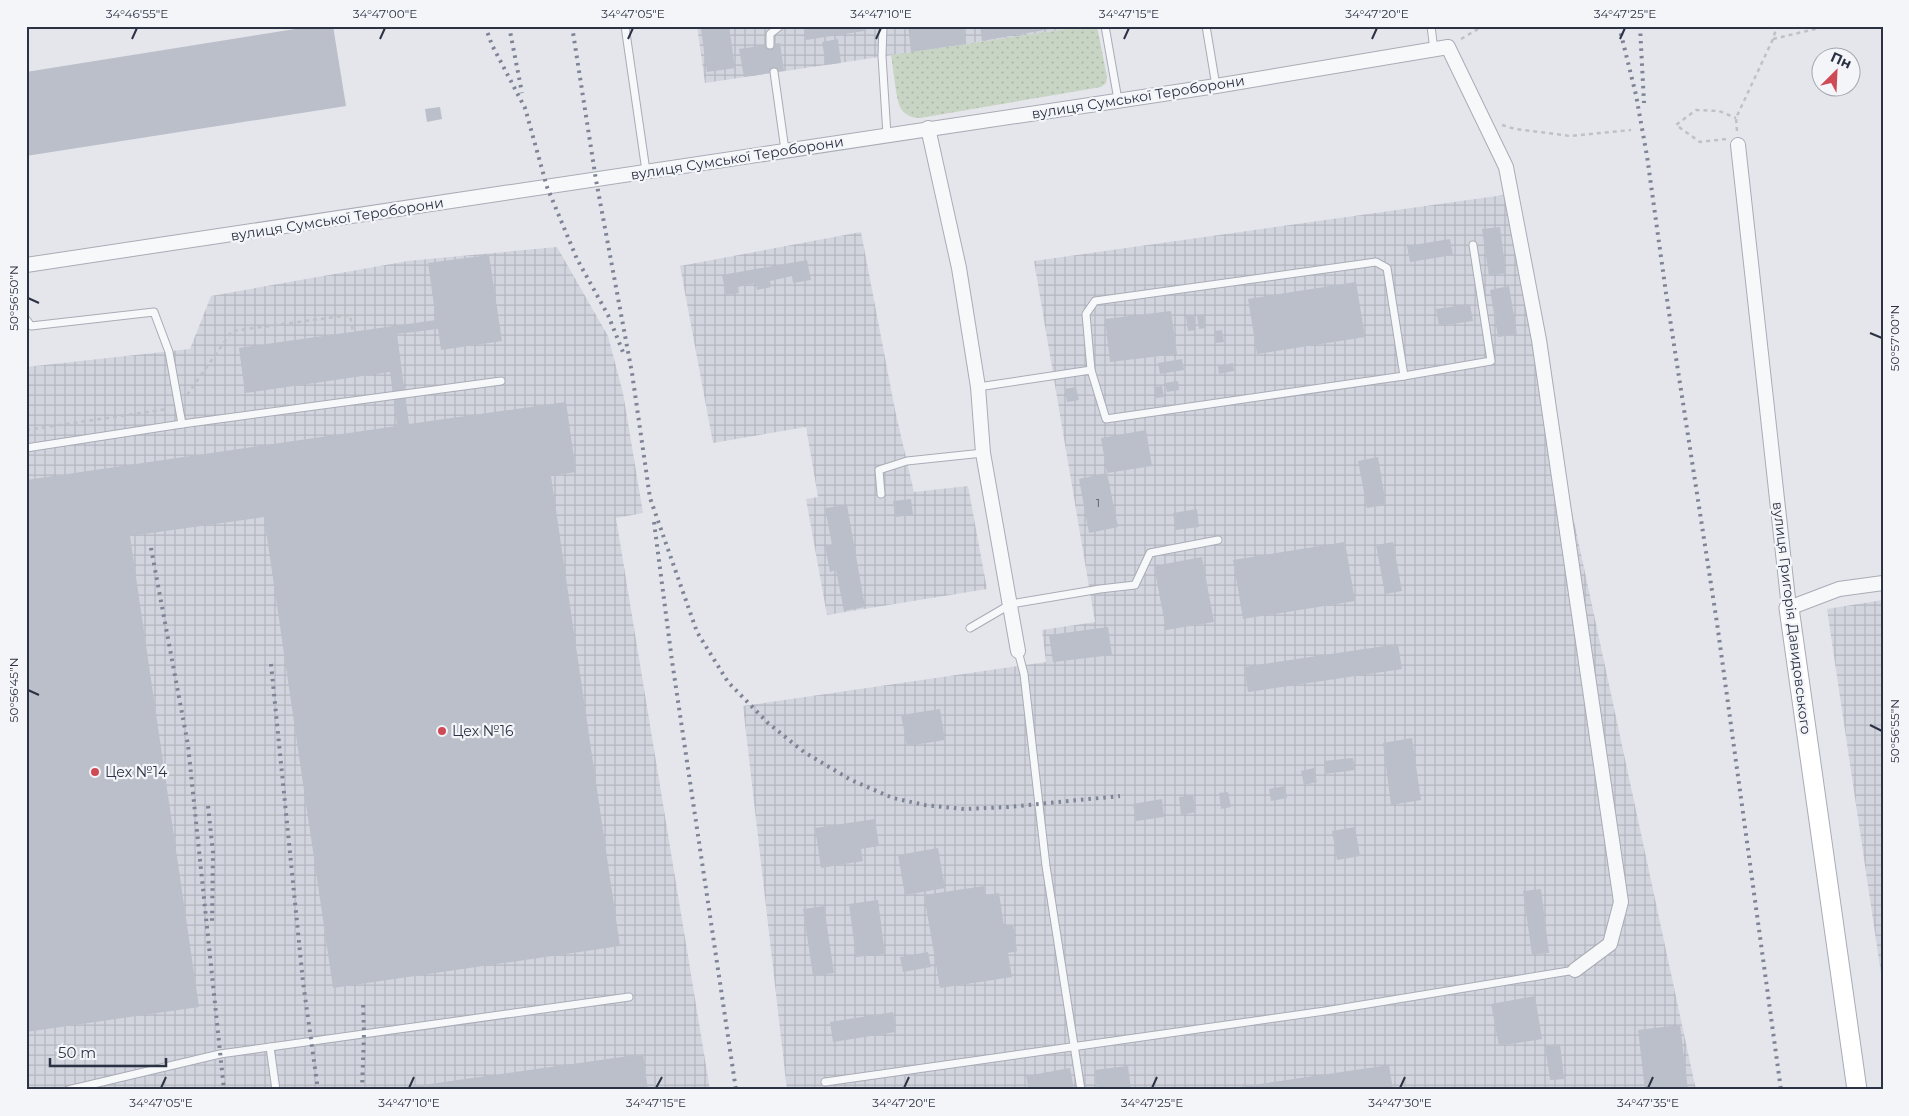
<svg xmlns="http://www.w3.org/2000/svg" width="1909" height="1116" font-family="Montserrat,sans-serif">
	<style>
		.industrial { fill: url(#industrial-grid) }
		.grass { fill: url(#grass-dots) }
		.building { fill: #bbbfc9 }
		.lines { fill: none; stroke-linecap: round; stroke-linejoin: round }
		.lane-casing { stroke: #a9acb6; stroke-width: 9 }
		.street-casing { stroke: #a9acb6; stroke-width: 16 }
		.secondary-casing { stroke: #a9acb6; stroke-width: 21 }
		.path { stroke: #bec1c7; stroke-width: 2.5; stroke-dasharray: 4 4; stroke-linecap: butt }
		.lane { stroke: #f7f8fa; stroke-width: 7 }
		.street { stroke: #f7f8fa; stroke-width: 14 }
		.secondary { stroke: #fff; stroke-width: 19 }
		.rail { stroke: #7d8495; stroke-width: 4; stroke-dasharray: 2.5 5; stroke-linecap: butt }
		.ticks { fill: none; stroke: #2b3244; stroke-width: 2 }
		.poi-dot { fill: #ce4b55; stroke: #f4f5f9; stroke-width: 2 }
		.labels { text-anchor: middle; stroke-width: 4.5; stroke-linejoin: round; paint-order: stroke }
		.number-label { font-size: 11px; fill: #4f5565 }
		.street-label { font-size: 14px; fill: #2b3244; stroke: #f4f5f9 }
		.poi-label { font-size: 14px; fill: #2b3244; stroke: #f4f5f9; text-anchor: start }
		.neatline { fill: none; stroke: #2b3244; stroke-width: 2 }
		.ticks-label { font-size: 12px; text-anchor: middle; fill: #2b3244 }
	</style>
	<defs>
		<pattern id="industrial-grid" width="8" height="8" patternUnits="userSpaceOnUse" patternTransform="scale(1.25)"><rect width="8" height="8" fill="#d2d5de"/><path d="M0 4h8M4 0v8" fill="none" stroke="#b4b7c0"/></pattern>
		<pattern id="grass-dots" width="8" height="8" patternUnits="userSpaceOnUse" patternTransform="scale(1.25)"><rect width="8" height="8" fill="#c8d5c5"/><path d="M2 2h.1M6 6h.1" fill="none" stroke="#acb7aa" stroke-width="1.8" stroke-linecap="round"/></pattern>
	</defs>
	<rect width="100%" height="100%" fill="#e4e6ec"/>
	<g class="industrial">
		<path d="M697,26H1087L705,83Z"/>
		<path d="M1504,195L1696,1090H787L743,706L1046,662L1042,630L1095,622L1034,261Z"/>
		<path d="M861,232L895,410L914,492L968,486L987,589L827,615L806,499L818,497L806,427L713,443L680,266Z"/>
		<path d="M557,247L608,336L623,393L643,513L616,518L710,1090H26V367L190,349L211,296L408,261Z"/>
		<path d="M1883,600V987L1827,609Z"/>
	</g>
	<path class="grass" d="M1087,26H1097L1107,77L1106,83L1101,87L920,118C912,118 904,115 900,107C896,98 893,66 891,55Z"/>
	<g class="building">
		<path d="M314,26H333L346,106L26,156V72Z"/>
		<path d="M720,26H729L735,68L707,72L701,29Z"/>
		<path d="M804,26H863L864,31L806,40Z"/>
		<path d="M908,26H963L966,44L911,52Z"/>
		<path d="M980,26H1061V27L982,41Z"/>
		<path d="M838,39L841,63L826,65L822,42Z"/>
		<path d="M780,43L784,71L744,77L739,49Z"/>
		<path d="M440,107L442,119L427,122L425,109Z"/>
		<path d="M1500,227L1506,273L1489,276L1482,229Z"/>
		<path d="M1450,239L1453,255L1410,262L1407,246Z"/>
		<path d="M489,255L502,341L441,350L438,329L397,334L409,424L566,402L576,472L551,476L620,946L333,988L264,517L130,536L199,1007L26,1032V480L397,426L390,372L245,393L239,348L436,320L428,263Z"/>
		<path d="M807,260L811,280L793,283L792,276L770,281L771,287L757,290L756,283L738,287L739,293L726,295L722,275Z"/>
		<path d="M1356,282L1365,337L1257,354L1248,299Z"/>
		<path d="M1509,286L1517,334L1498,337L1490,290Z"/>
		<path d="M1470,304L1473,321L1439,326L1436,309Z"/>
		<path d="M1171,311L1177,354L1110,362L1105,319Z"/>
		<path d="M1204,314L1206,328L1199,329L1197,315Z"/>
		<path d="M1194,315L1196,330L1188,331L1186,316Z"/>
		<path d="M1222,330L1224,342L1216,343L1214,331Z"/>
		<path d="M1182,359L1184,370L1160,374L1158,363Z"/>
		<path d="M1233,363L1234,371L1219,374L1218,366Z"/>
		<path d="M1178,381L1179,390L1167,392L1165,383Z"/>
		<path d="M1162,386L1164,397L1156,398L1154,387Z"/>
		<path d="M1076,387L1079,400L1067,402L1065,389Z"/>
		<path d="M1146,430L1152,466L1107,473L1101,438Z"/>
		<path d="M1378,457L1386,505L1367,508L1358,461Z"/>
		<path d="M1107,473L1118,527L1089,533L1079,479Z"/>
		<path d="M911,499L913,515L895,517L893,501Z"/>
		<path d="M847,505L865,607L844,611L836,570L830,572L825,546L832,545L825,508Z"/>
		<path d="M1197,509L1199,527L1176,530L1173,513Z"/>
		<path d="M1345,542L1355,601L1243,619L1233,560Z"/>
		<path d="M1393,542L1402,591L1385,594L1376,545Z"/>
		<path d="M1202,557L1214,622L1166,630L1154,566Z"/>
		<path d="M1108,627L1112,655L1053,662L1049,635Z"/>
		<path d="M1398,644L1402,669L1248,692L1244,667Z"/>
		<path d="M940,709L945,740L907,746L901,715Z"/>
		<path d="M1412,738L1421,800L1391,805L1383,743Z"/>
		<path d="M1353,758L1355,770L1325,774L1324,761Z"/>
		<path d="M1314,768L1317,782L1304,785L1301,771Z"/>
		<path d="M1285,786L1287,798L1271,801L1269,789Z"/>
		<path d="M1228,792L1231,807L1221,809L1219,793Z"/>
		<path d="M1193,795L1196,812L1181,815L1179,797Z"/>
		<path d="M1162,799L1164,817L1136,821L1133,804Z"/>
		<path d="M875,819L879,846L861,849L863,861L821,868L815,828Z"/>
		<path d="M1355,827L1360,856L1337,860L1332,831Z"/>
		<path d="M938,848L945,888L905,895L898,855Z"/>
		<path d="M984,886L985,895L999,893L1004,926L1013,925L1017,951L1008,953L1012,977L940,988L924,895Z"/>
		<path d="M1541,889L1549,953L1532,955L1523,891Z"/>
		<path d="M878,900L885,954L856,957L849,904Z"/>
		<path d="M824,906L834,973L813,976L803,909Z"/>
		<path d="M928,952L931,967L903,972L900,957Z"/>
		<path d="M1535,996L1542,1039L1499,1046L1491,1004Z"/>
		<path d="M893,1012L896,1032L833,1042L830,1022Z"/>
		<path d="M1680,1025L1688,1090H1645L1638,1030Z"/>
		<path d="M1560,1044L1564,1079L1550,1080L1545,1046Z"/>
		<path d="M643,1054L648,1090H394V1089Z"/>
		<path d="M1389,1065L1393,1090H1226V1089Z"/>
		<path d="M1128,1066L1131,1090H1097L1094,1070Z"/>
		<path d="M1070,1068L1074,1090H1029L1026,1076Z"/>
	</g>
	<g class="lines">
		<g class="lane-casing">
			<g id="lane">
				<path d="M625,26L646,171"/>
				<path d="M883,26L882,56L887,135"/>
				<path d="M1105,26L1118,100"/>
				<path d="M1206,26L1216,86"/>
				<path d="M1431,26L1434,50"/>
				<path d="M770,45V34L780,26"/>
				<path d="M774,72L785,150"/>
				<path d="M26,319L31,326L154,312L169,352L182,424"/>
				<path d="M1091,370L1086,314L1095,301L1376,262L1387,268L1404,376"/>
				<path d="M978,387L1091,370L1106,419L1404,376L1491,361L1473,245"/>
				<path d="M26,448L182,424L501,381"/>
				<path d="M881,494L879,470L907,461L983,453"/>
				<path d="M970,628L1011,604L1100,589L1135,585L1150,553L1218,540"/>
				<path d="M1018,651L1024,674L1046,866L1081,1090"/>
				<path d="M270,1047L276,1090"/>
				<path d="M825,1082L1325,1011L1575,970"/>
				<path d="M68,1090L220,1054L629,997"/>
			</g>
		</g>
		<g class="street-casing">
			<g id="street">
				<path d="M928,128L959,268L978,387L983,453L1018,651"/>
				<path d="M1738,145L1789,608L1839,589L1883,583"/>
				<path d="M26,265L1216,86L1448,47L1506,167L1539,340L1621,902L1610,944L1575,970"/>
			</g>
		</g>
		<g class="secondary-casing">
			<path id="secondary" d="M1789,608L1857,1090"/>
		</g>
		<g class="path">
			<path d="M1461,39L1483,26"/>
			<path d="M1773,39L1828,26"/>
			<path d="M1502,125L1515,129L1570,136L1631,130"/>
			<path d="M1737,131L1736,118L1773,39L1777,26"/>
			<path d="M1726,139L1700,142L1676,125L1696,110L1719,111L1736,118"/>
			<path d="M187,395L232,331L350,315L353,332"/>
			<path d="M26,430L168,409"/>
		</g>
		<use href="#lane" class="lane"/>
		<use href="#street" class="street"/>
		<use href="#secondary" class="secondary"/>
		<g class="rail">
			<path d="M485,26L492,45L525,108L547,187L577,259L608,315L623,352"/>
			<path d="M509,26L522,93"/>
			<path d="M572,26L596,180L632,373L650,498L697,632L728,682L768,723L804,752L851,780L893,798L925,805L964,809L1008,807L1120,796"/>
			<path d="M1619,26L1636,95L1647,156L1666,293L1717,623L1781,1090"/>
			<path d="M1640,26L1644,103"/>
			<path d="M654,522L672,661L736,1090"/>
			<path d="M151,548L188,745L224,1090"/>
			<path d="M271,664L303,982L318,1090"/>
			<path d="M208,806L213,853L212,921"/>
			<path d="M362,1090L364,1034L363,1000"/>
		</g>
	</g>
	<path class="ticks" d="M132,39L137,28M380,39L385,28M628,39L633,28M876,39L881,28M1124,39L1129,28M1372,39L1377,28M1620,39L1625,28M28,298L39,303M1870,333L1882,338M28,690L39,695M1870,725L1882,731M161,1088L166,1077M409,1088L414,1077M656,1088L662,1077M904,1088L909,1077M1152,1088L1157,1077M1400,1088L1405,1077M1648,1088L1653,1077"/>
	<g class="poi-dot">
		<circle cx="442" cy="731" r="5"/>
		<circle cx="95" cy="772" r="5"/>
	</g>
	<g class="labels">
		<g class="number-label">
			<text x="1098" y="507">1</text>
		</g>
		<g class="street-label">
			<text transform="translate(1138 97) rotate(-9)" y="5">вулиця Сумської Тероборони</text>
			<text transform="translate(737 158) rotate(-9)" y="5">вулиця Сумської Тероборони</text>
			<text transform="translate(337 219) rotate(-9)" y="5">вулиця Сумської Тероборони</text>
			<text transform="translate(1792 618) rotate(83)" y="5">вулиця Григорія Давидовського</text>
		</g>
		<g class="poi-label">
			<text x="452" y="736">Цех №16</text>
			<text x="105" y="777">Цех №14</text>
		</g>
	</g>
	<rect width="1909" height="1116" fill="none" stroke="#f4f5f9" stroke-width="55"/>
	<g transform="translate(1836 72) rotate(24)"><circle r="24" fill="#f4f5f9" stroke="#a4a7b1"/>
	<path d="M0-4L9 19L0 12L-9 19Z" fill="#ce4b55"/>
	<text y="-8" font-size="14" font-weight="bold" text-anchor="middle" fill="#2b3244">Пн</text>
	</g>
	<path d="M50 1058v8h116v-8" fill="none" stroke="#2b3244" stroke-width="2.5"/>
	<text x="58" y="1058" font-size="15" fill="#2b3244" stroke="#f4f5f9" stroke-width="4" paint-order="stroke">50 m</text>
	<rect x="28" y="28" width="1854" height="1060" class="neatline"/>
	<g class="ticks-label">
		<text x="137" y="18">34°46'55"E</text>
		<text x="385" y="18">34°47'00"E</text>
		<text x="633" y="18">34°47'05"E</text>
		<text x="881" y="18">34°47'10"E</text>
		<text x="1129" y="18">34°47'15"E</text>
		<text x="1377" y="18">34°47'20"E</text>
		<text x="1625" y="18">34°47'25"E</text>
		<text transform="translate(14 298) rotate(-90)" y="4">50°56'50"N</text>
		<text transform="translate(1895 338) rotate(-90)" y="4">50°57'00"N</text>
		<text transform="translate(14 690) rotate(-90)" y="4">50°56'45"N</text>
		<text transform="translate(1895 731) rotate(-90)" y="4">50°56'55"N</text>
		<text x="161" y="1107">34°47'05"E</text>
		<text x="409" y="1107">34°47'10"E</text>
		<text x="656" y="1107">34°47'15"E</text>
		<text x="904" y="1107">34°47'20"E</text>
		<text x="1152" y="1107">34°47'25"E</text>
		<text x="1400" y="1107">34°47'30"E</text>
		<text x="1648" y="1107">34°47'35"E</text>
	</g>
</svg>
